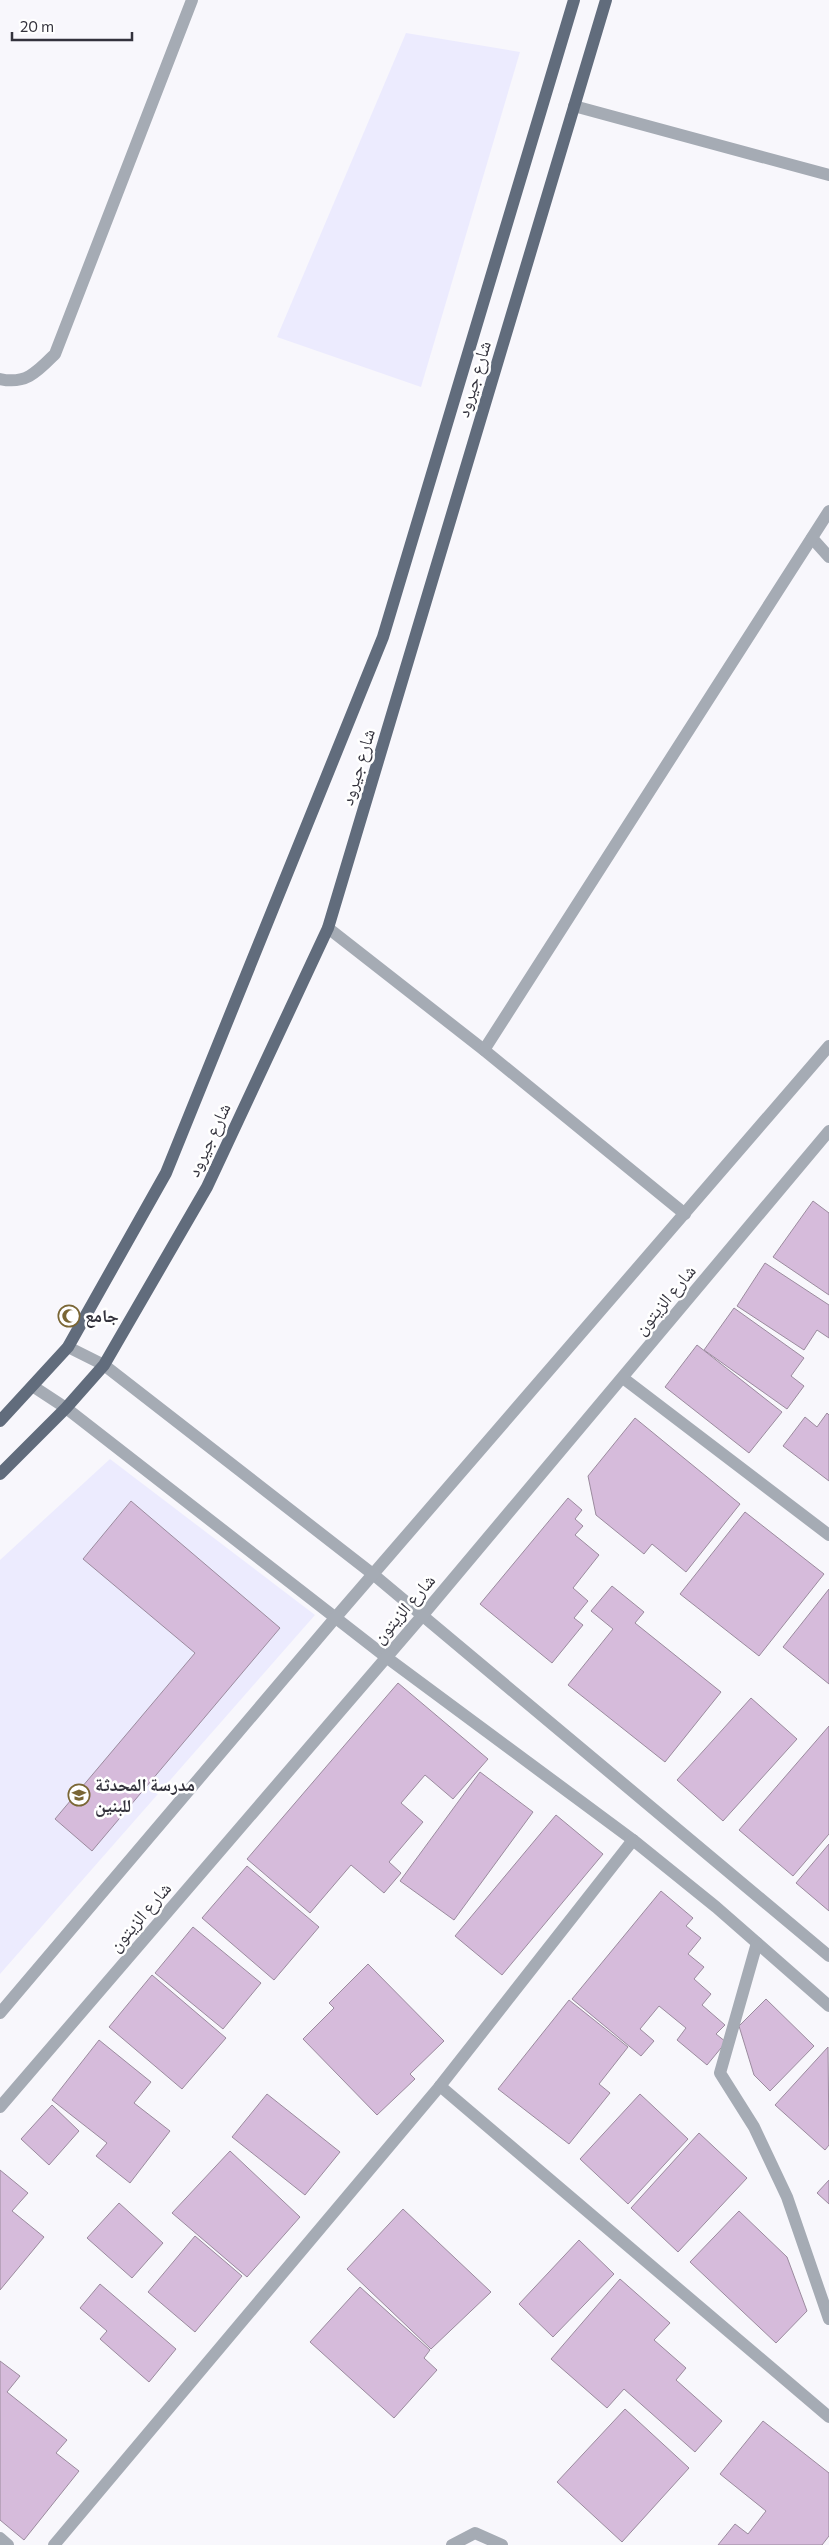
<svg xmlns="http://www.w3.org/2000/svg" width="829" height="2545" font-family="Commissioner,'Noto Naskh Arabic',sans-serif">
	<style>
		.built { fill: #ecebfe }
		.building { fill: #d6bbdb; stroke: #9b8b9e }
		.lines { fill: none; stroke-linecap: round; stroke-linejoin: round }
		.street { stroke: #a5abb4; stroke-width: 12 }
		.primary { stroke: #616c7c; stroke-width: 12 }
		.labels { text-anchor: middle; stroke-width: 5; stroke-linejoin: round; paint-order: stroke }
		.street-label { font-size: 18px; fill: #33323c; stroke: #fff }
		.poi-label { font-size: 18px; font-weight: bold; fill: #33323c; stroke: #fff; text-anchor: start }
	</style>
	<rect width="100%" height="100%" fill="#f8f7fc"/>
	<g class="built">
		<path d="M406,33L520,52L421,387L277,337Z"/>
		<path d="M110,1459L315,1615L0,1974V1560Z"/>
	</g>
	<g class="building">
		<path d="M813,1201L829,1213V1295L773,1257Z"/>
		<path d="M765,1263L829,1305V1338L817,1330L804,1350L737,1306Z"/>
		<path d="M734,1308L804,1358L791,1376L804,1386L787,1409L704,1350Z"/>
		<path d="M697,1345L782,1412L749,1453L665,1387Z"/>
		<path d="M827,1413L829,1415V1481L783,1446L805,1417L817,1427Z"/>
		<path d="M635,1418L740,1504L686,1572L652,1544L644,1554L596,1515L588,1476Z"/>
		<path d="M568,1498L582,1510L575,1519L583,1526L575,1535L599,1555L573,1588L588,1601L574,1618L583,1625L552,1663L480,1604Z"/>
		<path d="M131,1501L280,1628L92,1851L55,1819L195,1653L83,1559Z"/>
		<path d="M745,1512L824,1574L759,1656L680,1594Z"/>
		<path d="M612,1586L644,1612L635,1623L721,1692L665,1762L568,1685L613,1629L591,1611Z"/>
		<path d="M829,1589V1684L783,1647Z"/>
		<path d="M398,1683L488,1759L453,1799L425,1775L401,1803L423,1822L389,1862L401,1873L384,1893L351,1865L310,1913L247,1859Z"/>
		<path d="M751,1698L797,1739L723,1821L677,1780Z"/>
		<path d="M829,1726V1834L793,1876L739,1830Z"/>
		<path d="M480,1772L533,1812L454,1920L400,1881Z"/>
		<path d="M556,1815L603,1854L502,1975L455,1936Z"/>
		<path d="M829,1844V1911L796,1883Z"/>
		<path d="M247,1866L319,1927L274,1980L202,1918Z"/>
		<path d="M661,1891L693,1918L686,1926L701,1938L688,1954L704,1967L694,1979L711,1994L702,2005L725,2025L716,2034L726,2042L707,2065L677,2040L686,2028L659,2006L640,2029L654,2041L641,2056L572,1999Z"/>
		<path d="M193,1927L261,1983L223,2029L155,1973Z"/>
		<path d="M368,1964L444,2041L410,2074L415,2079L377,2115L303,2039L334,2008L329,2003Z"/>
		<path d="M152,1975L226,2038L182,2089L109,2027Z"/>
		<path d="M766,1999L814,2046L770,2091L754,2075L739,2026Z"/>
		<path d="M569,2000L628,2047L599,2084L610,2093L569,2144L498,2089Z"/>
		<path d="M99,2040L151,2082L134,2103L170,2131L130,2183L96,2156L107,2143L52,2100Z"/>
		<path d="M828,2047L829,2145L825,2150L775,2105Z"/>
		<path d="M267,2094L340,2152L305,2195L232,2137Z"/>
		<path d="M640,2094L688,2139L628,2204L580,2159Z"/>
		<path d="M52,2105L79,2131L49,2165L21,2139Z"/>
		<path d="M699,2133L747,2178L678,2252L631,2208Z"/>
		<path d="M230,2151L300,2217L247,2277L172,2213Z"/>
		<path d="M0,2170L28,2193L12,2211L44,2237L0,2290Z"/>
		<path d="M829,2180V2204L817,2193Z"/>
		<path d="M119,2203L163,2243L132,2278L87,2238Z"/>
		<path d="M403,2209L491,2292L431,2349L347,2269Z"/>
		<path d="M739,2211L787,2257L807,2311L776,2343L690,2262Z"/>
		<path d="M195,2236L242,2276L195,2332L148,2292Z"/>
		<path d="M579,2240L614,2274L553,2337L519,2304Z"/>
		<path d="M620,2279L670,2323L654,2340L686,2368L676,2380L722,2421L695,2452L624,2389L607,2408L551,2359Z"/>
		<path d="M100,2284L176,2349L149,2382L100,2339L107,2331L80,2308Z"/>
		<path d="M360,2287L430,2350L424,2358L437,2370L394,2418L310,2342Z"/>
		<path d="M0,2361L20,2376L7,2392L67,2440L56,2453L79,2471L24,2540L0,2520Z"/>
		<path d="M625,2409L689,2468L622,2542L557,2482Z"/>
		<path d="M763,2421L829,2473V2536L822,2545H718L735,2524L748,2534L766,2511L720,2474Z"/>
	</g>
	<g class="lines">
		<g class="street">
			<path d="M574,106L829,175"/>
			<path d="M0,379C26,385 38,371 55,354L192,0"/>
			<path d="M812,538L829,557"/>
			<path d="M328,928L484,1050L685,1214"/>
			<path d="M484,1050L829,511"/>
			<path d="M68,1347L104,1365L374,1575L829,1956"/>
			<path d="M623,1378L829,1535"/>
			<path d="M34,1387L66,1408L386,1657L633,1840L716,1907L829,2006"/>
			<path d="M757,1943L720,2073L754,2127L787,2197L829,2319"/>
			<path d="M0,2013L336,1617L829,1046"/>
			<path d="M440,2086L829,2417"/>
			<path d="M0,2107L422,1616L829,1131"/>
			<path d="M0,2538L8,2545"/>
			<path d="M54,2545L440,2086L633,1840"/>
			<path d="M452,2545L475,2533L502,2545"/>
		</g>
		<g class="primary">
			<path d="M0,1421L68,1347L166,1173L383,637L574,0"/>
			<path d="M0,1474L66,1408L104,1365L207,1187L328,928L606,0"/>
		</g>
	</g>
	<defs>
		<g id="mosque-ring" transform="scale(1.125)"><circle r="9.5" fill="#fff" stroke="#7a6635" stroke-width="1.5"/><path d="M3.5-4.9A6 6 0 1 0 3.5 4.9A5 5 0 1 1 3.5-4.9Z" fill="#7a6635"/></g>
		<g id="school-ring" transform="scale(1.125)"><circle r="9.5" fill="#fff" stroke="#7a6635" stroke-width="1.5"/><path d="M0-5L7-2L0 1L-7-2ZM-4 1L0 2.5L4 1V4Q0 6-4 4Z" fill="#7a6635"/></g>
	</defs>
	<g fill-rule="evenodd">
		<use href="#mosque-ring" x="69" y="1316"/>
		<use href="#school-ring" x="79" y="1795"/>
	</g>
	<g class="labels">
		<g class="street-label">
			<text transform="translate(474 379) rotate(-73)" y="6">شارع جيرود</text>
			<text transform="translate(358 767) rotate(-73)" y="6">شارع جيرود</text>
			<text transform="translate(209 1140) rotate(-65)" y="6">شارع جيرود</text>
			<text transform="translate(665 1300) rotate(-50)" y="6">شارع الزيتون</text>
			<text transform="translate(404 1609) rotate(-49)" y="6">شارع الزيتون</text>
			<text transform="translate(140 1917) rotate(-49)" y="6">شارع الزيتون</text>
		</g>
		<g class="poi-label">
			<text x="85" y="1322">جامع</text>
			<text x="95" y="1791">مدرسة المحدثة<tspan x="95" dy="21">للبنين</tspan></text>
		</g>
	</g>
	<path d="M12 32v8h120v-8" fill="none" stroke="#33323c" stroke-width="2.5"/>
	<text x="20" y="32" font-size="15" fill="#33323c" stroke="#ffffff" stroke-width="4" paint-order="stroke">20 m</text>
</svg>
